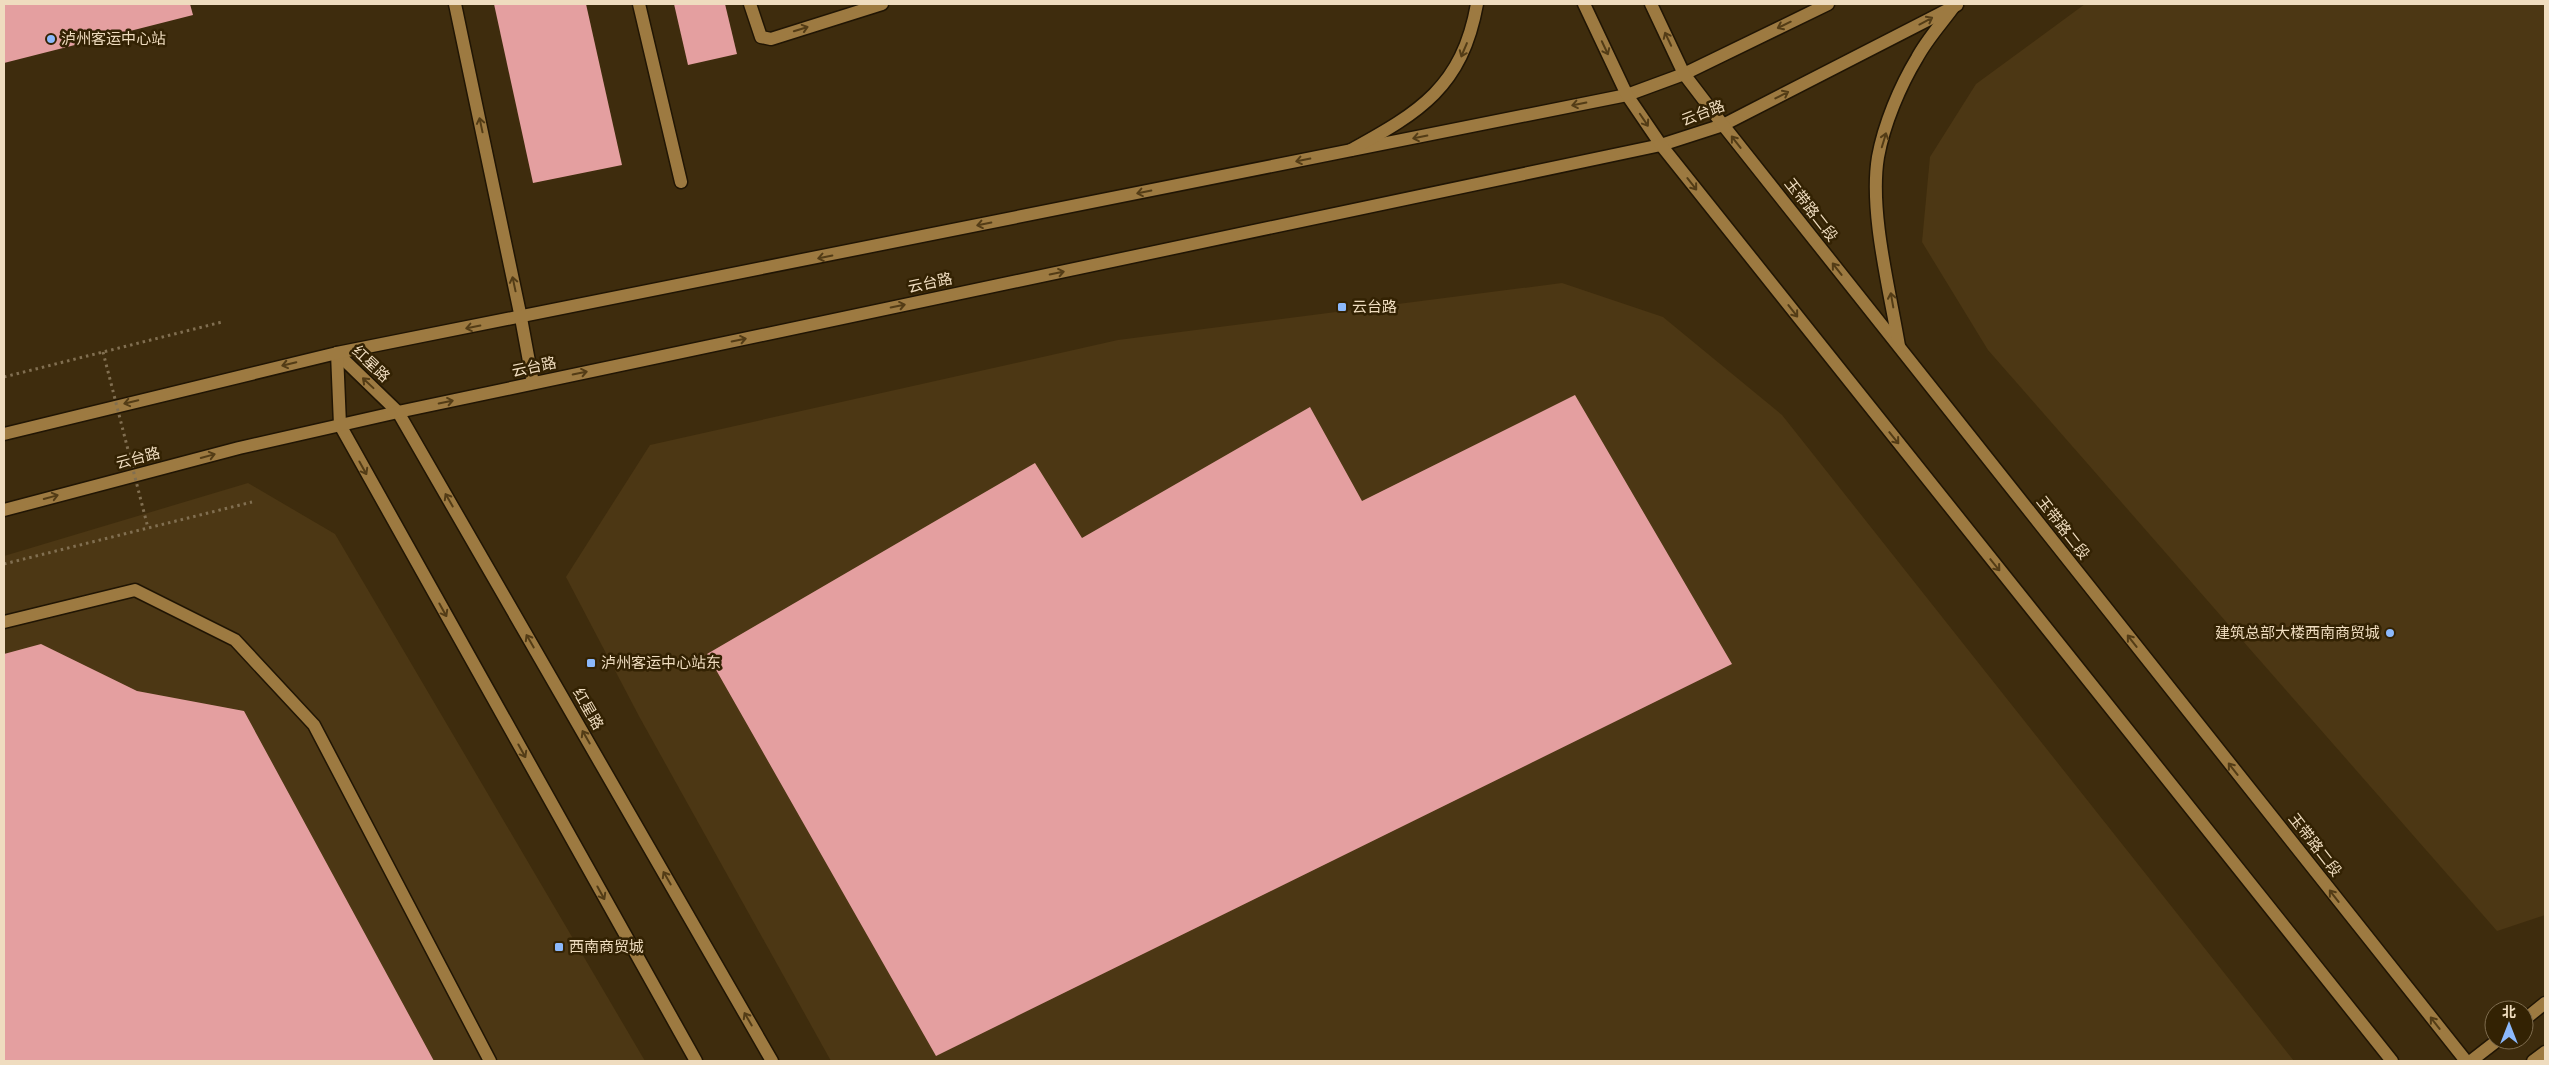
<svg xmlns="http://www.w3.org/2000/svg" width="2549" height="1065" font-family="'Public Sans','Noto Sans SC',sans-serif">
	<style>
		.built { fill: #4c3714 }
		.building { fill: #e49fa0 }
		.lines { fill: none; stroke-linecap: round; stroke-linejoin: round }
		.service-casing { stroke: #201504; stroke-width: 15 }
		.tertiary-casing { stroke: #201504; stroke-width: 15 }
		.secondary-casing { stroke: #201504; stroke-width: 15 }
		.path { stroke: #816f51; stroke-width: 3; stroke-dasharray: 2.5 4; stroke-linecap: butt }
		.service { stroke: #9d7a41; stroke-width: 12 }
		.tertiary { stroke: #9d7a41; stroke-width: 12 }
		.secondary { stroke: #9d7a41; stroke-width: 12 }
		.path-bridge { stroke: #816f51; stroke-width: 3; stroke-dasharray: 2.5 4; stroke-linecap: butt }
		.oneway { stroke: #533c16 }
		.poi-dot { fill: #8cb9fc; stroke: #332203; stroke-width: 2 }
		.labels { text-anchor: middle; stroke-width: 5; stroke-linejoin: round; paint-order: stroke }
		.poi-label { font-size: 15px; fill: #efdcbf; stroke: #332203; text-anchor: start }
		.street-label { font-size: 15px; fill: #efdcbf; stroke: #332203 }
	</style>
	<rect width="100%" height="100%" fill="#3e2c0d"/>
	<g class="built">
		<path d="M2085,4H2545V915L2497,931L1988,350L1922,242L1930,157L1976,84Z"/>
		<path d="M1562,283L1663,317L1782,415L2294,1061H831L640,718L566,577L650,445L1118,340Z"/>
		<path d="M248,483L335,534L645,1061H4V556Z"/>
	</g>
	<g class="building">
		<path d="M4,4H190L193,15L4,63Z"/>
		<path d="M494,4H586L622,165L533,183Z"/>
		<path d="M674,4H725L737,54L688,65Z"/>
		<path d="M1575,395L1732,664L936,1056L707,654L1035,463L1082,538L1310,407L1362,501Z"/>
		<path d="M41,644L137,691L244,711L434,1061H4V654Z"/>
	</g>
	<g class="lines">
		<g class="service-casing">
			<g id="service">
				<path d="M455,4L521,318L533,383"/>
				<path d="M639,4L681,182"/>
				<path d="M750,4L761,37L771,39L882,4"/>
				<path d="M4,622L135,590L235,640L314,725L490,1061"/>
			</g>
		</g>
		<g class="tertiary-casing">
			<g id="tertiary">
				<path d="M337,353L398,412L772,1061"/>
				<path d="M337,353L340,425L696,1061"/>
				<path d="M4,434L337,353L1627,95L1684,74L1828,4"/>
				<path d="M4,510L239,448L398,412L1661,145L1723,125L1957,5"/>
				<path d="M2524,1020L2545,1003"/>
				<path d="M2471,1061L2498,1040"/>
				<path d="M2533,1061L2545,1052"/>
			</g>
		</g>
		<g class="secondary-casing">
			<g id="secondary">
				<path d="M1584,4L1627,95L1661,145L2392,1061"/>
				<path d="M1651,4L1684,74L1723,125L2466,1061"/>
				<path d="M1351,150C1420,112 1462,87 1477,4"/>
				<path d="M1899,346C1890,291 1869,212 1878,157C1884,124 1900,86 1917,58C1927,39 1943,22 1955,5"/>
			</g>
		</g>
		<g class="path">
			<path d="M4,377L222,322"/>
			<path d="M4,564L252,502"/>
		</g>
		<use href="#service" class="service"/>
		<use href="#tertiary" class="tertiary"/>
		<use href="#secondary" class="secondary"/>
		<path class="path-bridge" d="M103,352L148,528"/>
	</g>
	<defs><path id="oneway-shaft" d="M-6 0H5M1.5-3L5.5 0L1.5 3" fill="none" stroke-width="1.6" stroke-linecap="round" stroke-linejoin="round" transform="scale(1.25)"/></defs>
	<g class="oneway">
		<use href="#oneway-shaft" transform="translate(1926 21) rotate(-28)"/>
		<use href="#oneway-shaft" transform="translate(1784 25) rotate(154)"/>
		<use href="#oneway-shaft" transform="translate(801 29) rotate(-17)"/>
		<use href="#oneway-shaft" transform="translate(1668 39) rotate(-115)"/>
		<use href="#oneway-shaft" transform="translate(1605 48) rotate(65)"/>
		<use href="#oneway-shaft" transform="translate(1464 50) rotate(113)"/>
		<use href="#oneway-shaft" transform="translate(1782 95) rotate(-27)"/>
		<use href="#oneway-shaft" transform="translate(1579 104) rotate(169)"/>
		<use href="#oneway-shaft" transform="translate(1644 120) rotate(56)"/>
		<use href="#oneway-shaft" transform="translate(481 125) rotate(-102)"/>
		<use href="#oneway-shaft" transform="translate(1420 137) rotate(169)"/>
		<use href="#oneway-shaft" transform="translate(1884 140) rotate(-73)"/>
		<use href="#oneway-shaft" transform="translate(1736 142) rotate(-128)"/>
		<use href="#oneway-shaft" transform="translate(1303 160) rotate(169)"/>
		<use href="#oneway-shaft" transform="translate(1692 184) rotate(52)"/>
		<use href="#oneway-shaft" transform="translate(1144 192) rotate(169)"/>
		<use href="#oneway-shaft" transform="translate(984 224) rotate(169)"/>
		<use href="#oneway-shaft" transform="translate(825 257) rotate(169)"/>
		<use href="#oneway-shaft" transform="translate(1837 269) rotate(-128)"/>
		<use href="#oneway-shaft" transform="translate(1057 273) rotate(-12)"/>
		<use href="#oneway-shaft" transform="translate(514 284) rotate(-102)"/>
		<use href="#oneway-shaft" transform="translate(1892 300) rotate(-100)"/>
		<use href="#oneway-shaft" transform="translate(898 306) rotate(-12)"/>
		<use href="#oneway-shaft" transform="translate(1793 311) rotate(52)"/>
		<use href="#oneway-shaft" transform="translate(473 327) rotate(169)"/>
		<use href="#oneway-shaft" transform="translate(739 340) rotate(-12)"/>
		<use href="#oneway-shaft" transform="translate(289 364) rotate(167)"/>
		<use href="#oneway-shaft" transform="translate(580 373) rotate(-12)"/>
		<use href="#oneway-shaft" transform="translate(368 383) rotate(-137)"/>
		<use href="#oneway-shaft" transform="translate(131 402) rotate(166)"/>
		<use href="#oneway-shaft" transform="translate(446 402) rotate(-12)"/>
		<use href="#oneway-shaft" transform="translate(1894 438) rotate(51)"/>
		<use href="#oneway-shaft" transform="translate(208 456) rotate(-15)"/>
		<use href="#oneway-shaft" transform="translate(363 468) rotate(61)"/>
		<use href="#oneway-shaft" transform="translate(51 497) rotate(-15)"/>
		<use href="#oneway-shaft" transform="translate(449 500) rotate(-120)"/>
		<use href="#oneway-shaft" transform="translate(1995 565) rotate(51)"/>
		<use href="#oneway-shaft" transform="translate(443 610) rotate(61)"/>
		<use href="#oneway-shaft" transform="translate(530 641) rotate(-120)"/>
		<use href="#oneway-shaft" transform="translate(2132 641) rotate(-128)"/>
		<use href="#oneway-shaft" transform="translate(586 737) rotate(-120)"/>
		<use href="#oneway-shaft" transform="translate(522 751) rotate(61)"/>
		<use href="#oneway-shaft" transform="translate(2233 769) rotate(-128)"/>
		<use href="#oneway-shaft" transform="translate(667 878) rotate(-120)"/>
		<use href="#oneway-shaft" transform="translate(601 893) rotate(61)"/>
		<use href="#oneway-shaft" transform="translate(2334 896) rotate(-128)"/>
		<use href="#oneway-shaft" transform="translate(748 1019) rotate(-120)"/>
		<use href="#oneway-shaft" transform="translate(2435 1023) rotate(-128)"/>
	</g>
	<g class="poi-dot">
		<circle cx="51" cy="39" r="5"/>
		<rect x="1337" y="302" width="10" height="10" rx="2.5"/>
		<circle cx="2390" cy="633" r="5"/>
		<rect x="586" y="658" width="10" height="10" rx="2.5"/>
		<rect x="554" y="942" width="10" height="10" rx="2.5"/>
	</g>
	<g class="labels">
		<g class="poi-label">
			<text x="61" y="44">泸州客运中心站</text>
			<text x="1352" y="312">云台路</text>
			<text x="2380" y="638" text-anchor="end">建筑总部大楼西南商贸城</text>
			<text x="601" y="668">泸州客运中心站东</text>
			<text x="569" y="952">西南商贸城</text>
		</g>
		<g class="street-label">
			<text transform="translate(1703 113) rotate(-21)" y="5">云台路</text>
			<text transform="translate(1811 210) rotate(52)" y="5">玉带路二段</text>
			<text transform="translate(930 283) rotate(-12)" y="5">云台路</text>
			<text transform="translate(371 364) rotate(43)" y="5">红星路</text>
			<text transform="translate(534 367) rotate(-12)" y="5">云台路</text>
			<text transform="translate(138 458) rotate(-15)" y="5">云台路</text>
			<text transform="translate(2063 528) rotate(52)" y="5">玉带路二段</text>
			<text transform="translate(588 709) rotate(60)" y="5">红星路</text>
			<text transform="translate(2315 845) rotate(52)" y="5">玉带路二段</text>
		</g>
	</g>
	<rect width="2549" height="1065" fill="none" stroke="#efdcbf" stroke-width="10"/>
	<g transform="translate(2509 1025)"><circle r="24" fill="#332203" stroke="#7e6c4e"/>
	<path d="M0-4L9 19L0 12L-9 19Z" fill="#8cb9fc"/>
	<text y="-8" font-size="14" font-weight="bold" text-anchor="middle" fill="#efdcbf">北</text>
	</g>
</svg>
